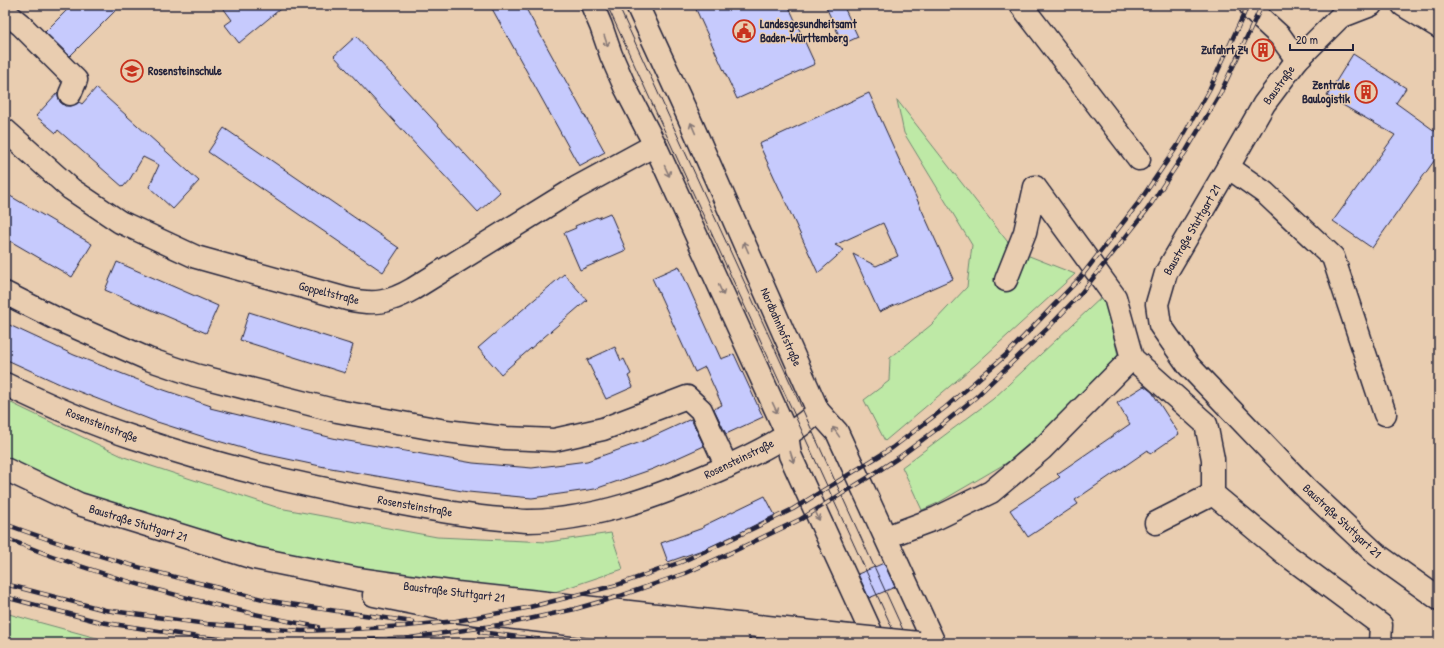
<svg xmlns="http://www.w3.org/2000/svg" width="1444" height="648" font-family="'Patrick Hand',sans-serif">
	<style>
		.green { fill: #bee9a6; stroke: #708670 }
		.building { fill: #c6cafd; stroke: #22223b }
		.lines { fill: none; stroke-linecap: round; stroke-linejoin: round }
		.minor-casing { stroke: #22223b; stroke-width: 25 }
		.minor { stroke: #e9cdb0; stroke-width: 22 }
		.tram { stroke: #22223b; stroke-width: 1 }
		.rail-casing { stroke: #22223b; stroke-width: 4.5 }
		.rail { stroke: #e9cdb0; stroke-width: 3; stroke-dasharray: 9; stroke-linecap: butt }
		.minor-bridge-casing { stroke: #22223b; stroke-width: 25; stroke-linecap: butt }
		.minor-bridge { stroke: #e9cdb0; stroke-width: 22 }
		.oneway { stroke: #867876 }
		.labels { text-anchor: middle; stroke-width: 3; stroke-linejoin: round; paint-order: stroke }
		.poi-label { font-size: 12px; font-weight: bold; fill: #22223b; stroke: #e9cdb0; text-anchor: start }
		.street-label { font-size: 12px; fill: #22223b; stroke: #e9cdb0 }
	</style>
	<rect width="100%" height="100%" fill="#e9cdb0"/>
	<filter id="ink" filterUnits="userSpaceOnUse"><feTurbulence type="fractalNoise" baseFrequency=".025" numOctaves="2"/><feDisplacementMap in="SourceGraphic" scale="8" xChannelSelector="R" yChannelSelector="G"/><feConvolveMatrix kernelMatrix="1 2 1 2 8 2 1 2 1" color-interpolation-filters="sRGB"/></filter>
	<g filter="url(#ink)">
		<g class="green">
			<path d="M897,100L1014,250L1075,274L975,365L885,441L864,400L889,381L890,358L931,325L967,287L972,245L904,133Z"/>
			<path d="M1104,295L1120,364L1008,462L938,503L922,510L902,467L993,399Z"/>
			<path d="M5,400L124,457L279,508L437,537L548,542L611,533L623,569L549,594L388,575L257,549L81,497L5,461Z"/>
			<path d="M5,613L115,643H5Z"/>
		</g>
		<g class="building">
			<path d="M72,5H121L70,56L45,32Z"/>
			<path d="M221,5H285L239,43L225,25L232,20Z"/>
			<path d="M490,5H524L605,152L579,166Z"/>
			<path d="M694,5H788L815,64L737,99Z"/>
			<path d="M825,5H843L858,37L843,44Z"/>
			<path d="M356,36L500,192L478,212L334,56Z"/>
			<path d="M1353,54L1406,88L1396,103L1439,134V154L1372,248L1333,221L1395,135L1327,96Z"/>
			<path d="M96,88L199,181L173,209L149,187L159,165L143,157L130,179L123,187L58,130L56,133L36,116L58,92V96L60,102L65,106H71L79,102L82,104Z"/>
			<path d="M869,93L953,279L879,312L853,254L876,266L898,256L883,223L835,245L844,250L818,273L759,144Z"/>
			<path d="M224,128L399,248L383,272L208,152Z"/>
			<path d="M5,193L92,244L72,277L5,238Z"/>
			<path d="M610,213L626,250L580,270L564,233L576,228L575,226L597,217L598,218Z"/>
			<path d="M117,262L218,306L206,333L105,290Z"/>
			<path d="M679,266L721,359L734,354L763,417L726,434L714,409L722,405L705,367L695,372L652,278Z"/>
			<path d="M564,274L587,300L501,374L478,348Z"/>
			<path d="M249,312L353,345L345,373L240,340Z"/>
			<path d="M5,323L74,355L164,390L211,406L210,408L337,439L473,463L532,468L587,461L641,442L691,419L704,446L653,469L595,489L532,498L468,492L325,467L259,453L201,436L154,421L62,385L5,359Z"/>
			<path d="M615,347L621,361L624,359L631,374L628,376L633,387L606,399L587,360Z"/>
			<path d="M1144,386L1152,392L1179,434L1150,454L1148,450L1075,500L1078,504L1028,537L1010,510L1060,477L1057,474L1130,424L1117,403Z"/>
			<path d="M765,496L775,515L741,532L705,549L668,562L661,543L703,528V526Z"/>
			<path d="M884,563L895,587L869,598L858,574Z"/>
		</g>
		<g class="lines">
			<g class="minor-casing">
				<g id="minor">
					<path d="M592,5L601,26L611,55L625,87L655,145L787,434L790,455L876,643"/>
					<path d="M637,5L689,118L818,411L837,432L934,643"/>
					<path d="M1021,5L1139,159"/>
					<path d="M1250,5L1254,12L1280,36L1297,60"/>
					<path d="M1403,5L1439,27"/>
					<path d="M5,12L21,25L76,80L70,94"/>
					<path d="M5,130L71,189L120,222L127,225L196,257L347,299C374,305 389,303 413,289L576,188L655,145"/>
					<path d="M1228,167L1264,104L1297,60L1340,17L1371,5"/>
					<path d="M1006,280L1025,232L1035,187L1115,297L1132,358"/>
					<path d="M5,293L59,320L148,359L195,375L337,411L446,431L506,438L554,440L603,429L687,397L701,410L727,467"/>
					<path d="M5,384C46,404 89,423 132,437C217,466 304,486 392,502C428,509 465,516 502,519C511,519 520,521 528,521C595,520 659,496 719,470C751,456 793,436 818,411"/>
					<path d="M1385,414L1333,257L1265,193L1228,167L1166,273L1157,304L1160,325L1188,365L1305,487L1376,554L1439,599"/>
					<path d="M5,469L79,504L254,558L358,579L457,593L840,635"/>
					<path d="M1156,523L1213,494"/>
					<path d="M886,537L937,518L991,492L1042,449L1132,358L1206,424L1213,459V494L1284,553L1381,625L1380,643"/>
					<path d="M374,595L453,611L739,643"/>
				</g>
			</g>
			<use href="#minor" class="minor"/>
			<g class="tram">
				<path d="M607,5L899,643"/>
				<path d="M618,5L909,643"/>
			</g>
			<g class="rail-casing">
				<g id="rail">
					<path d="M5,524C72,549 141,569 211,586C231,591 252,597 272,601C319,609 366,615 413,622"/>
					<path d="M5,538C108,580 209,606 318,627"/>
					<path d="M5,584L105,610L207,624L302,631L352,629L407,626L456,621L526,608L617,585L681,562L725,542L793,509L892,448L946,407L1007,354L1080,278L1139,202L1178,145L1210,88L1248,5"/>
					<path d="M5,597L100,622L198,637L256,642L303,643L410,638L506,624L575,609L620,596L686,573L730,553L801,519L869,477L898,458L937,429L976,397L1050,326L1082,292L1147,210L1186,151L1220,94L1262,5"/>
					<path d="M480,632L566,643"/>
				</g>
			</g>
			<use href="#rail" class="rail"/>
			<g class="minor-bridge-casing">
				<path id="minor-bridge" d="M840,635L919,643"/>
			</g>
			<use href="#minor-bridge" class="minor-bridge"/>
		</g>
		<defs><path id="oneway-shaft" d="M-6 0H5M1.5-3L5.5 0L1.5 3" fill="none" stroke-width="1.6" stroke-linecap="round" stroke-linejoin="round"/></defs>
		<g class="oneway">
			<use href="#oneway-shaft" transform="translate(606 41) rotate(72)"/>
			<use href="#oneway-shaft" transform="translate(693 128) rotate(-113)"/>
			<use href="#oneway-shaft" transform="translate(667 171) rotate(65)"/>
			<use href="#oneway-shaft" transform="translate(746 247) rotate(-114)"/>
			<use href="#oneway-shaft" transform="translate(721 290) rotate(65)"/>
			<use href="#oneway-shaft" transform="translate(775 408) rotate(65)"/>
			<use href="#oneway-shaft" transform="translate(836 432) rotate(-125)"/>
			<use href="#oneway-shaft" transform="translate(792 457) rotate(72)"/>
			<use href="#oneway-shaft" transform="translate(817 515) rotate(66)"/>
		</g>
	</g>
	<defs>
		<g id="civic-ring" transform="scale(1.15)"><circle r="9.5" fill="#e9cdb0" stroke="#c8321e" stroke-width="1.5"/><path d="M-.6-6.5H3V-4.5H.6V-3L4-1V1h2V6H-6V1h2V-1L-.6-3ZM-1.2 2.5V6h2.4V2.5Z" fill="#c8321e"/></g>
		<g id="building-ring" transform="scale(1.15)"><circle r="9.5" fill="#e9cdb0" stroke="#c8321e" stroke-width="1.5"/><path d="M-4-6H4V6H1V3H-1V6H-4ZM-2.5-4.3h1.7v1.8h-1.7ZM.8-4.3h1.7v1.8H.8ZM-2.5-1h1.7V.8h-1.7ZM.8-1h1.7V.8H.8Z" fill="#c8321e"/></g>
		<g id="school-ring" transform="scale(1.15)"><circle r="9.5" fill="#e9cdb0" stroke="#c8321e" stroke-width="1.5"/><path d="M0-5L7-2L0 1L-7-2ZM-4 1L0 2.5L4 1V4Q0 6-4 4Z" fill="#c8321e"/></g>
	</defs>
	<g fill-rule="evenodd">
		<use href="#civic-ring" x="744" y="31"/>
		<use href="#building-ring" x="1263" y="50"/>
		<use href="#school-ring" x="132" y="71"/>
		<use href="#building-ring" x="1366" y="92"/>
	</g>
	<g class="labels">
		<g class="poi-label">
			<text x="760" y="28">Landesgesundheitsamt<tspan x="760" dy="14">Baden-Württemberg</tspan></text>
			<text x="1248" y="54" text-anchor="end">Zufahrt Z4</text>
			<text x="148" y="75">Rosensteinschule</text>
			<text x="1350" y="89" text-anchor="end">Zentrale<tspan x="1350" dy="14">Baulogistik</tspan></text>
		</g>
		<g class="street-label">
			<text transform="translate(1279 85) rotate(-54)" y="4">Baustraße</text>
			<text transform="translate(1192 230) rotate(-60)" y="4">Baustraße Stuttgart 21</text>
			<text transform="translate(329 293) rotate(14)" y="4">Goppeltstraße</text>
			<text transform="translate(781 327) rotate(66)" y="4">Nordbahnhofstraße</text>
			<text transform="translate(102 425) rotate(21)" y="4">Rosensteinstraße</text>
			<text transform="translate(739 459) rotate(-26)" y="4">Rosensteinstraße</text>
			<text transform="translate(415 506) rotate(10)" y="4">Rosensteinstraße</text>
			<text transform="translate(1342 521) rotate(43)" y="4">Baustraße Stuttgart 21</text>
			<text transform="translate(138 523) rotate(17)" y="4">Baustraße Stuttgart 21</text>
			<text transform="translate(454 592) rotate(7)" y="4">Baustraße Stuttgart 21</text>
		</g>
	</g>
	<rect width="1444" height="648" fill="none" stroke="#e9cdb0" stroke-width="20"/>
	<rect x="10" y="10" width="1424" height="628" fill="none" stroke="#22223b" stroke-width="1.5" filter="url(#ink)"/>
	<path d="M1290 44v6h63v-6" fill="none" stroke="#22223b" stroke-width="2"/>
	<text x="1296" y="44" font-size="12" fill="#22223b" stroke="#e9cdb0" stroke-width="3" paint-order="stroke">20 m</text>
</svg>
